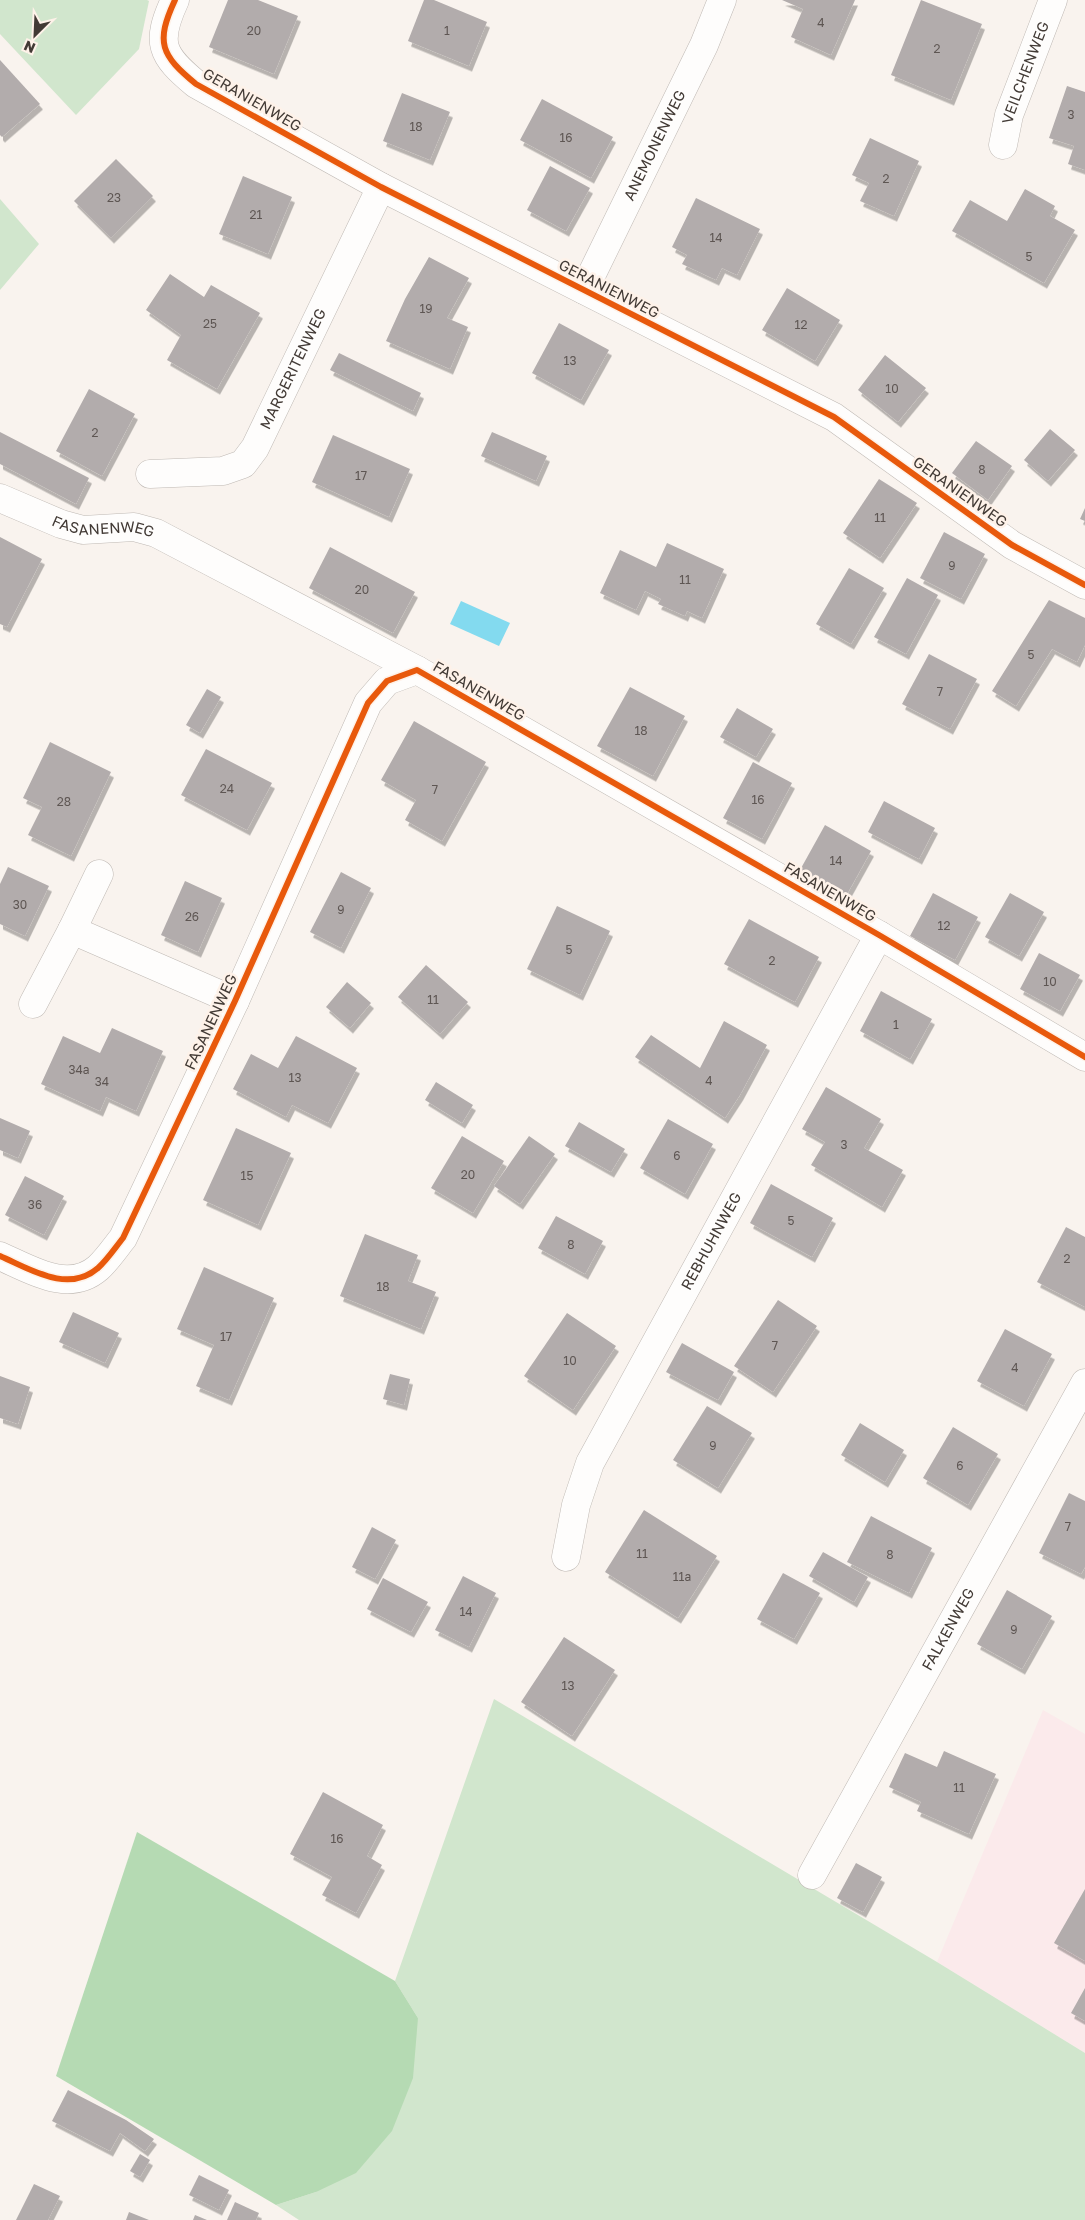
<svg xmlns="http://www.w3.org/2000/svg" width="1085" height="2220" font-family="'Golos Text',sans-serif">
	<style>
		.commercial { fill: #fbeaeb }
		.green { fill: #d1e6cd }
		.forest { fill: #b5dab3 }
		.water { fill: #83daef }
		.building { fill: #b2acac; filter: url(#shadow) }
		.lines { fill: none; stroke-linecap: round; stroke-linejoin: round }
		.minor-casing { stroke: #bfb9b4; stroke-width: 29 }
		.minor { stroke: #fefdfc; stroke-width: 28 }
		.cycleway-casing { stroke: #fef2e9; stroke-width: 9 }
		.cycleway { stroke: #e8590c; stroke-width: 6 }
		.labels { text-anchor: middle; stroke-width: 5; stroke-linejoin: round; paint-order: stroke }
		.number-label { font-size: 12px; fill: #5e5653 }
		.street-label { font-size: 15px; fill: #423a35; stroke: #fef2e9 }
	</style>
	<defs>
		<filter id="shadow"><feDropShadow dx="3" dy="5.5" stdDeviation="0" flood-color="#0004"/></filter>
	</defs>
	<rect width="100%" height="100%" fill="#f9f3ee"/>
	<path class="commercial" d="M1043,1710L1085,1734V2053L937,1962Z"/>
	<g class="green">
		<path d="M0,0H147L149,1L139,49L76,115L0,34Z"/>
		<path d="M0,199L39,244L0,290Z"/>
		<path d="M494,1699L937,1962L1085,2053V2220H299L276,2205L316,2192L418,2018L395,1981Z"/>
	</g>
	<path class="forest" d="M137,1832L395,1981L418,2018L413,2078L392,2131L356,2173L316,2192L276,2205L56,2076Z"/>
	<path class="water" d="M461,601L510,623L499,646L450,624Z"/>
	<g class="building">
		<path d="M228,0H258L298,16L274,74L209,47Z"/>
		<path d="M424,0H434L487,22L469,66L408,41Z"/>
		<path d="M782,0H855L831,55L791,37L803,9Z"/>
		<path d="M921,0L982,24L951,100L891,75Z"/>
		<path d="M0,60L40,104L2,137L0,135Z"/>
		<path d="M1067,86L1085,92V170L1068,164L1074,146L1049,138Z"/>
		<path d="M402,93L450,112L430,160L383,141Z"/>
		<path d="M542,99L613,137L591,178L520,140Z"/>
		<path d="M870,138L919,161L894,216L860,201L869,183L852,175Z"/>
		<path d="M116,159L153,196L111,238L74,201Z"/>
		<path d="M550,166L590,188L566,231L527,210Z"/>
		<path d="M243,176L292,197L268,254L219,234Z"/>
		<path d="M1025,189L1055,206L1050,216L1075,230L1044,283L952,231L970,200L1007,221Z"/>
		<path d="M696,198L760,229L737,275L722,268L716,280L682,264L687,255L672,247Z"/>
		<path d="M429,257L469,278L447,318L468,327L450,369L386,341L405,299Z"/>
		<path d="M170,274L204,297L211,285L260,313L217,389L167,360L181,335L146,310Z"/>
		<path d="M787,288L840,320L815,361L762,330Z"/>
		<path d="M559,323L609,350L581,400L532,373Z"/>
		<path d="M339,353L421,393L413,411L330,370Z"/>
		<path d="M885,355L926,388L898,422L858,390Z"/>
		<path d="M89,389L135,414L102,476L56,451Z"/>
		<path d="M1050,429L1075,450L1048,481L1024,460Z"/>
		<path d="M0,432L89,478L76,504L0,464Z"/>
		<path d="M492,432L547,456L536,481L481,456Z"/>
		<path d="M333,435L410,469L389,517L312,482Z"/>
		<path d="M976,441L1012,466L988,500L952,473Z"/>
		<path d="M879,479L917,503L880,558L843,533Z"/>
		<path d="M1085,508V521L1080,519Z"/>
		<path d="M944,532L985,554L961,599L920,578Z"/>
		<path d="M0,537L42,559L7,627L0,624Z"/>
		<path d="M667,543L724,569L702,618L687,611L685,616L658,604L661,599L645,591L636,610L600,593L620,550L656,567Z"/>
		<path d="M330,547L415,592L393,633L309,588Z"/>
		<path d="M849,568L884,588L851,644L816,624Z"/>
		<path d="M907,578L938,595L906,654L874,637Z"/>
		<path d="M1049,600L1085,618V645L1077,662L1052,649L1016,706L992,691Z"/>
		<path d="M929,654L977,679L950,729L902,704Z"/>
		<path d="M630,687L685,716L653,776L597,746Z"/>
		<path d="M207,689L221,697L200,733L186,725Z"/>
		<path d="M737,708L773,729L756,757L720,737Z"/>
		<path d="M414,721L486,762L442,841L405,820L416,800L381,780Z"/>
		<path d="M50,742L111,772L71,856L28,835L42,807L23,798Z"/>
		<path d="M206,749L272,783L247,830L181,795Z"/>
		<path d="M753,762L792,783L762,839L723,818Z"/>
		<path d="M884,801L935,828L919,859L868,832Z"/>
		<path d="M825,825L871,851L846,896L800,870Z"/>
		<path d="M8,867L49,886L25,936L0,924V884Z"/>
		<path d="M341,872L371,888L341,948L310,932Z"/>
		<path d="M185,881L222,898L198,952L161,935Z"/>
		<path d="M933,893L978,917L955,960L910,936Z"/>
		<path d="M1010,893L1044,912L1019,956L985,937Z"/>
		<path d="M557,906L610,931L580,995L527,969Z"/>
		<path d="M749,919L819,957L795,1002L724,964Z"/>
		<path d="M1039,953L1080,975L1060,1011L1020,989Z"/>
		<path d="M426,965L468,1002L440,1034L398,997Z"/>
		<path d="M347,982L371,1003L350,1028L326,1007Z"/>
		<path d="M881,991L932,1019L910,1059L860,1031Z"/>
		<path d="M724,1021L767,1045L740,1095L725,1118L635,1057L651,1035L700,1068Z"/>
		<path d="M112,1028L163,1051L136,1111L106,1097L100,1111L41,1084L63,1036L100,1053Z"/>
		<path d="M296,1036L357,1068L328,1123L292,1105L286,1117L233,1089L251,1054L278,1068Z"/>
		<path d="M436,1082L473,1105L462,1123L425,1100Z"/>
		<path d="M826,1087L881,1119L864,1148L903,1170L882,1207L811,1165L825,1142L802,1129Z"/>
		<path d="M0,1118L30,1131L18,1158L0,1150Z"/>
		<path d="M668,1119L713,1144L685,1194L640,1168Z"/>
		<path d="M579,1122L625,1149L611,1172L565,1146Z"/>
		<path d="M236,1128L291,1153L258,1225L203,1200Z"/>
		<path d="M462,1136L504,1161L473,1213L431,1188Z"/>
		<path d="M529,1136L555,1154L520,1204L494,1186Z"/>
		<path d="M25,1176L64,1196L44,1235L5,1215Z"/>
		<path d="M771,1184L833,1218L812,1257L750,1223Z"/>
		<path d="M556,1216L603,1241L585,1274L538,1248Z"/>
		<path d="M1066,1227L1085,1237V1307L1037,1282Z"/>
		<path d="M365,1234L418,1255L408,1281L436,1292L421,1329L340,1296Z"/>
		<path d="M204,1267L274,1298L229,1400L196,1386L214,1345L177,1329Z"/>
		<path d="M778,1300L817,1326L773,1392L734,1366Z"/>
		<path d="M73,1312L119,1333L105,1363L59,1342Z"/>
		<path d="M567,1313L616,1346L573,1410L524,1376Z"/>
		<path d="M1005,1329L1052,1354L1024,1406L977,1381Z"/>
		<path d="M682,1343L734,1372L718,1400L666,1372Z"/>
		<path d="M390,1374L410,1379L404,1405L383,1399Z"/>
		<path d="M0,1376L30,1387L18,1424L0,1418Z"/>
		<path d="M707,1406L752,1433L718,1488L673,1460Z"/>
		<path d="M860,1423L904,1450L885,1482L841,1455Z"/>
		<path d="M953,1427L998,1454L968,1505L923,1478Z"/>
		<path d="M1069,1493L1085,1501V1567L1081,1574L1039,1553Z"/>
		<path d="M644,1510L717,1556L678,1618L605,1572Z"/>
		<path d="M871,1516L932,1548L909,1593L847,1562Z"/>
		<path d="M372,1527L396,1540L375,1579L352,1567Z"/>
		<path d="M823,1552L868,1577L854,1602L809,1576Z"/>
		<path d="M783,1573L820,1593L794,1639L757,1619Z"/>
		<path d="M463,1576L496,1593L469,1647L435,1630Z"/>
		<path d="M383,1578L428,1602L411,1632L367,1609Z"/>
		<path d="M1007,1590L1052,1616L1022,1669L977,1644Z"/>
		<path d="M564,1637L615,1670L572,1736L521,1702Z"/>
		<path d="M944,1751L996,1774L969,1834L917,1811L921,1802L889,1787L905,1753L937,1767Z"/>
		<path d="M323,1792L383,1825L367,1856L382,1865L356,1913L322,1895L332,1877L290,1854Z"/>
		<path d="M856,1863L882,1877L863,1912L837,1898Z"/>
		<path d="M1085,1889V1961L1054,1943Z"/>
		<path d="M1085,1988V2021L1071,2013Z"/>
		<path d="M68,2090L126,2120L154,2139L145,2151L120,2133L110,2151L52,2121Z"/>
		<path d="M140,2154L150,2160L140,2177L130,2171Z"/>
		<path d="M199,2175L229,2190L219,2210L189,2195Z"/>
		<path d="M34,2184L60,2196L48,2220H16Z"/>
		<path d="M235,2202L259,2213L256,2220H227Z"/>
		<path d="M129,2212L149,2220H126Z"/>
		<path d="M195,2215L207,2220H193Z"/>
	</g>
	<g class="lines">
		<g class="minor-casing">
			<g id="minor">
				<path d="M175,0C155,43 161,55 196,84L381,187L834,417L1012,545L1085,585"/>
				<path id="s1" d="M1003,145L1009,115L1053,0"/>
				<path id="s2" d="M584,290L704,45L722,0"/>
				<path id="s3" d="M150,474L223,471L243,464L255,448L381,187"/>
				<path id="s4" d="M0,498L61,524L83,530L134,527L156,533L417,670"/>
				<path d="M72,930L99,874"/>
				<path d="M33,1004L72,930L235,1001"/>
				<path d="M0,1256C30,1269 68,1294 98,1268C107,1260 115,1248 123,1238L235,1001L368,703L387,681L417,670L879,935L1085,1057"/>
				<path id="s5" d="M566,1557L576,1505L590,1463L879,935"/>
				<path id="s6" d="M812,1875L1085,1383"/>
			</g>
		</g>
		<use href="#minor" class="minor"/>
		<g class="cycleway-casing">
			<g id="cycleway">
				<path d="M175,0C155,43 161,55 196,84L381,187L834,417L1012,545L1085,585"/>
				<path d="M0,1256C30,1269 68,1294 98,1268C107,1260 115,1248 123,1238L235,1001L368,703L387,681L417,670L879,935L1085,1057"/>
			</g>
		</g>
		<use href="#cycleway" class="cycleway"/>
	</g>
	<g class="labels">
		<g class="number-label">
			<text x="821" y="27">4</text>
			<text x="254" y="35">20</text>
			<text x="447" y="35">1</text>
			<text x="937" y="53">2</text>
			<text x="1071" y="119">3</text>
			<text x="416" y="131">18</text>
			<text x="566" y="142">16</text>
			<text x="886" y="183">2</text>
			<text x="114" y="202">23</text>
			<text x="256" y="219">21</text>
			<text x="716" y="242">14</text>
			<text x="1029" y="261">5</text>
			<text x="426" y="313">19</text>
			<text x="210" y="328">25</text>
			<text x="801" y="329">12</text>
			<text x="570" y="365">13</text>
			<text x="892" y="393">10</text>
			<text x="95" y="437">2</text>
			<text x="982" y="474">8</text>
			<text x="361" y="480">17</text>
			<text x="880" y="522">11</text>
			<text x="952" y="570">9</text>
			<text x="685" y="584">11</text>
			<text x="362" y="594">20</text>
			<text x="1031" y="659">5</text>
			<text x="940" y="696">7</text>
			<text x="641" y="735">18</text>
			<text x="227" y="793">24</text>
			<text x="435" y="794">7</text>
			<text x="758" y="804">16</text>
			<text x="64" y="806">28</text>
			<text x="836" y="865">14</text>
			<text x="20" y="909">30</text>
			<text x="341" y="914">9</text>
			<text x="192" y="921">26</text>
			<text x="944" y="930">12</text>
			<text x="569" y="954">5</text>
			<text x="772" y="965">2</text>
			<text x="1050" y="986">10</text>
			<text x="433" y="1004">11</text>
			<text x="896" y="1029">1</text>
			<text x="79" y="1074">34a</text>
			<text x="295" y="1082">13</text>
			<text x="709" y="1085">4</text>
			<text x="102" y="1086">34</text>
			<text x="844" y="1149">3</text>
			<text x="677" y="1160">6</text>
			<text x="468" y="1179">20</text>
			<text x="247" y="1180">15</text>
			<text x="35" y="1209">36</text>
			<text x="791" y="1225">5</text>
			<text x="571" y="1249">8</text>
			<text x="1067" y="1263">2</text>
			<text x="383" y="1291">18</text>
			<text x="226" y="1341">17</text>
			<text x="775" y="1350">7</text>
			<text x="570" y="1365">10</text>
			<text x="1015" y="1372">4</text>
			<text x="713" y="1450">9</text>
			<text x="960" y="1470">6</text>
			<text x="1068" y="1531">7</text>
			<text x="642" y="1558">11</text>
			<text x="890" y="1559">8</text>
			<text x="682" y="1581">11a</text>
			<text x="466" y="1616">14</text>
			<text x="1014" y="1634">9</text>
			<text x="568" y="1690">13</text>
			<text x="959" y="1792">11</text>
			<text x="337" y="1843">16</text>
		</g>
		<g class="street-label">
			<text dy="5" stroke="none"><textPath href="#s1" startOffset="76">VEILCHENWEG</textPath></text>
			<text transform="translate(252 100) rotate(30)" y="5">GERANIENWEG</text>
			<text dy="5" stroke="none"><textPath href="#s2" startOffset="161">ANEMONENWEG</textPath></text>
			<text transform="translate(609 289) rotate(27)" y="5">GERANIENWEG</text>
			<text dy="5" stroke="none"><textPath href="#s3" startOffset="202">MARGERITENWEG</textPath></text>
			<text transform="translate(960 492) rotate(35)" y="5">GERANIENWEG</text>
			<text dy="5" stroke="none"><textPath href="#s4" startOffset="109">FASANENWEG</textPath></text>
			<text transform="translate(479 691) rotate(30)" y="5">FASANENWEG</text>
			<text transform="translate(830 892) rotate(30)" y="5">FASANENWEG</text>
			<text transform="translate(211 1022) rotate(-65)" y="5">FASANENWEG</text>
			<text dy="5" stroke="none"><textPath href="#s5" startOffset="350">REBHUHNWEG</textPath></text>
			<text dy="5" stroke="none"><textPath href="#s6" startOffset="281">FALKENWEG</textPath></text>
		</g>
	</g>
	<g transform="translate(35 35) rotate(204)" stroke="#fef2e9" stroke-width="4" paint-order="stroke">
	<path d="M0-4L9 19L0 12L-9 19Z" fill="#423a35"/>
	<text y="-8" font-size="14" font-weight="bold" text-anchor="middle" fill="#423a35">N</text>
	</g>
</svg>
